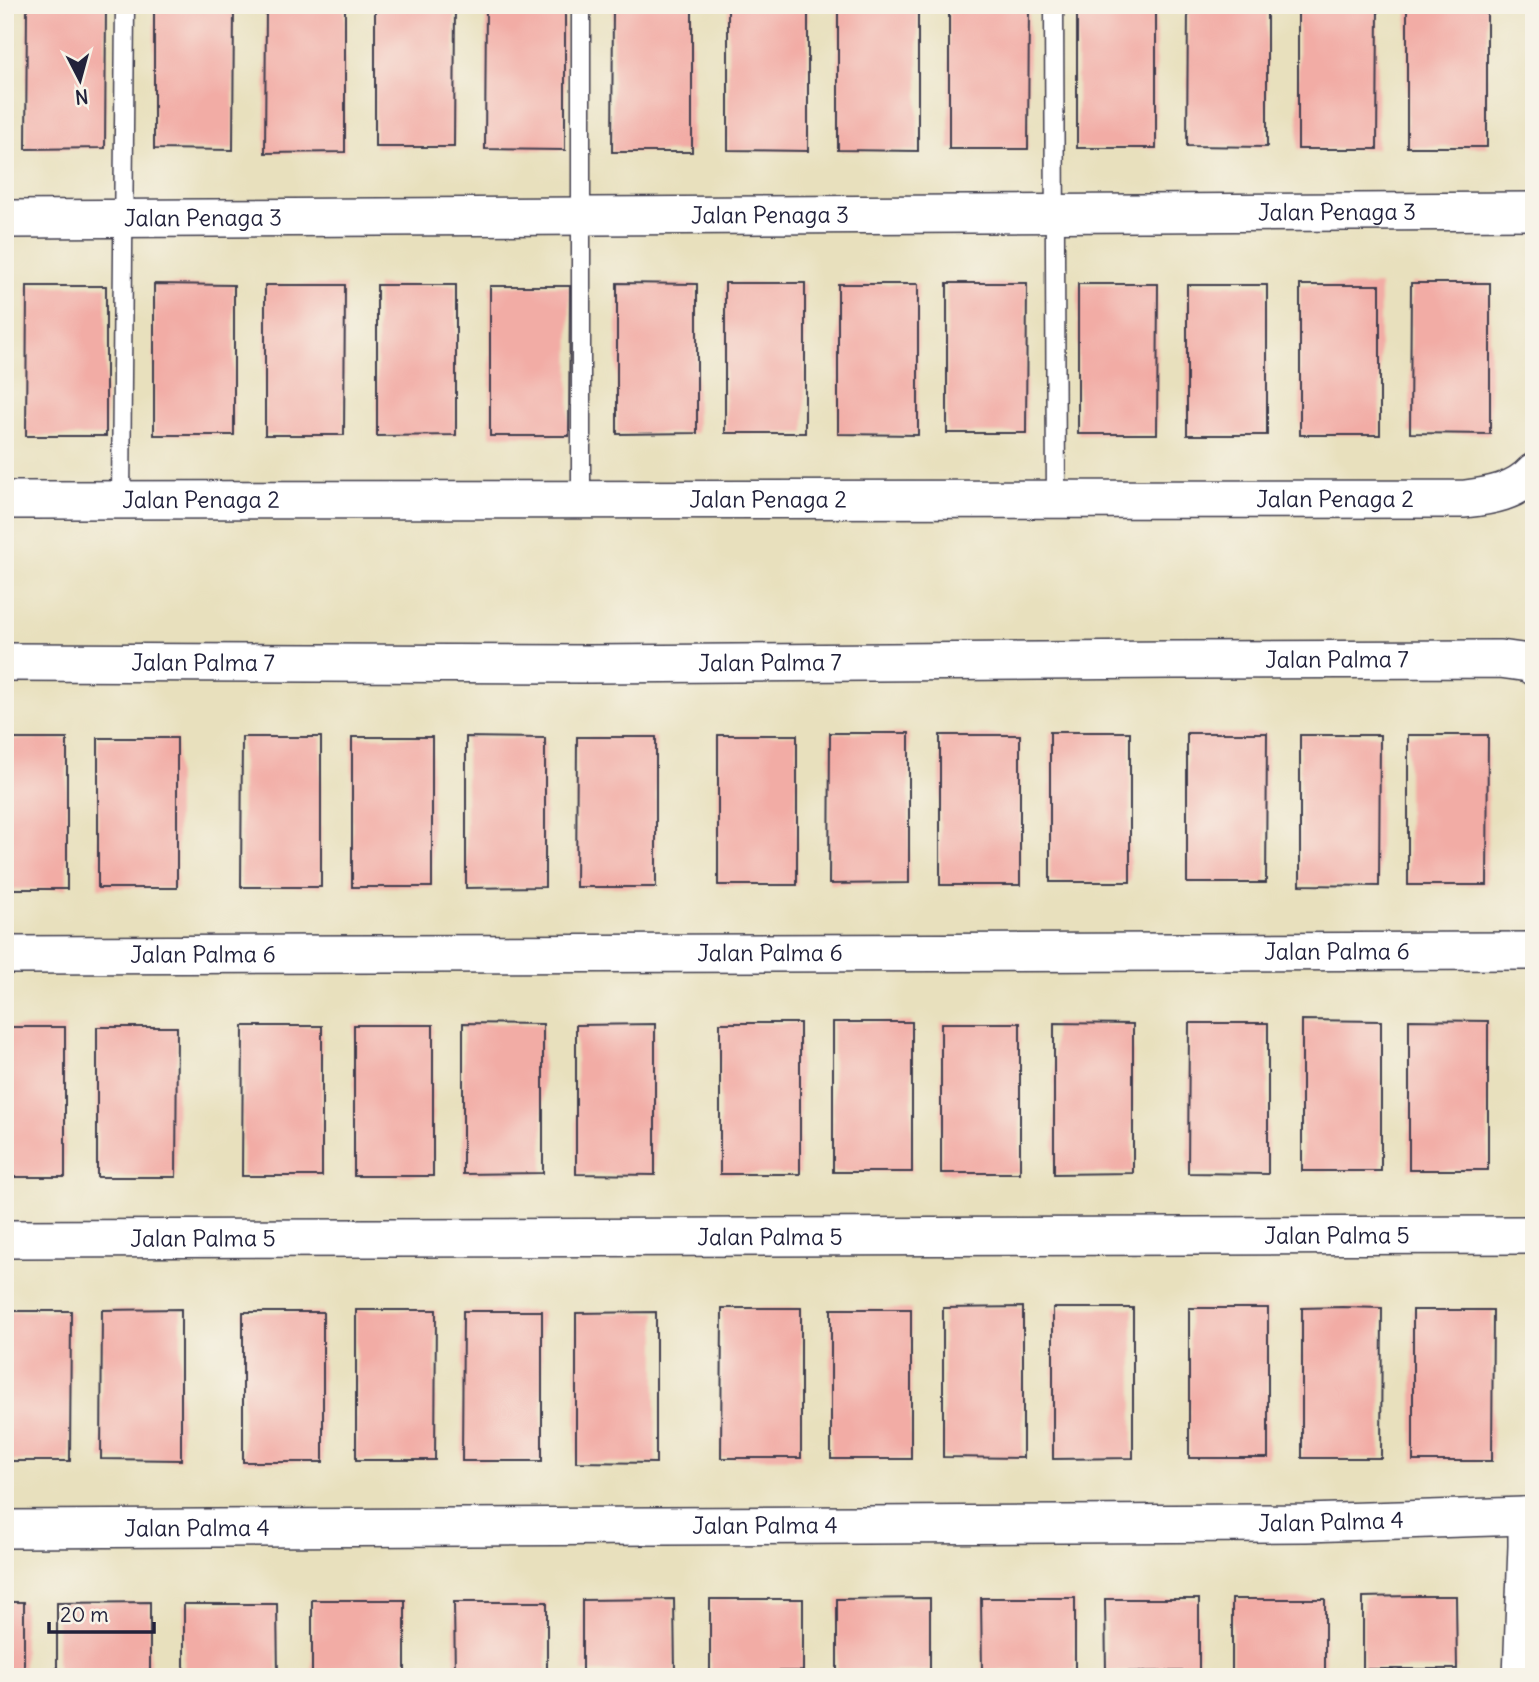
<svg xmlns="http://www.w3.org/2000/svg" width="1539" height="1682" font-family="Delius,sans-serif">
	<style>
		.building { fill: #f2aca5 }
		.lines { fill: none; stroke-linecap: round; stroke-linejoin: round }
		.service-casing { stroke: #403e4e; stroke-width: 21 }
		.minor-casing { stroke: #403e4e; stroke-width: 40 }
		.service { stroke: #fff; stroke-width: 18 }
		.minor { stroke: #fff; stroke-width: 37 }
		.labels { text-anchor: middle; stroke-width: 7; stroke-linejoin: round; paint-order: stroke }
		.street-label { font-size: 23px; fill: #22223b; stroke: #f7f3e8 }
	</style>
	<rect width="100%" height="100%" fill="#f7f3e8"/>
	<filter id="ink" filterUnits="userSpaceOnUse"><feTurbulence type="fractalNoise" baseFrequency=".0143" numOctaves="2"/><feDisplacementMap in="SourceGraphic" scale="14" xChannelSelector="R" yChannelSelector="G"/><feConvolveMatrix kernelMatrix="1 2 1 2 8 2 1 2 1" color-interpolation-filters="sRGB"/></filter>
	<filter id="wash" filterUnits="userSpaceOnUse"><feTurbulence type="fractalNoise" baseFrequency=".00686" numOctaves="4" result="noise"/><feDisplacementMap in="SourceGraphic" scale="28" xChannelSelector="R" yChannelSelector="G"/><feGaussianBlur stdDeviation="1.57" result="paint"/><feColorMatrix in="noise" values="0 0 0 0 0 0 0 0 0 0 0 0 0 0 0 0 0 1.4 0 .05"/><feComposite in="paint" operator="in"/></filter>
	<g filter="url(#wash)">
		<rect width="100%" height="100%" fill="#e8e0bd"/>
		<g id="blocks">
			<g class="building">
				<path d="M27,5H106L105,148L26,149Z"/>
				<path d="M154,5H234L233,150L154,149Z"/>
				<path d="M266,5H345V152L265,153Z"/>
				<path d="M375,5H455L454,147H375Z"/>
				<path d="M486,5H565V150L485,149Z"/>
				<path d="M613,5H692V152H612Z"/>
				<path d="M728,5H808V151L728,150Z"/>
				<path d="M838,5H918V151L838,150Z"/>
				<path d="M949,5H1029L1028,149H949Z"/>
				<rect x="1077" y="5" width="79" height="143"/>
				<path d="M1188,5H1267V147L1187,146Z"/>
				<path d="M1298,5H1378L1377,149H1298Z"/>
				<rect x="1407" y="5" width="80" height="142"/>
				<path d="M617,283L697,284V433L617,434Z"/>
				<rect x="725" y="283" width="80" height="150"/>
				<path d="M947,283H1027L1026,433H947Z"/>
				<path d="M1411,283H1490V434L1410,433Z"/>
				<path d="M154,284L234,285V435H154Z"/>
				<path d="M838,284H918V435L838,434Z"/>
				<path d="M1078,284H1158L1157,434H1078Z"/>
				<path d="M265,285H345L344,435H265Z"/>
				<path d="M377,285H456V435L377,436Z"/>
				<rect x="1187" y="285" width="80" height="150"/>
				<rect x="1300" y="285" width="80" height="150"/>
				<path d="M27,286H106V436H26Z"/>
				<path d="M490,286H570L569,436H490Z"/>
				<rect x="1050" y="732" width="80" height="150"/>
				<path d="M830,733H909V883L829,884Z"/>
				<path d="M1187,733H1267L1266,883H1187Z"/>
				<rect x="718" y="735" width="79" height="150"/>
				<rect x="940" y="735" width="80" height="150"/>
				<path d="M1300,735H1380L1379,886L1300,885Z"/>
				<path d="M1408,735H1488L1487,885H1408Z"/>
				<path d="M242,737H321V887H241Z"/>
				<rect x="352" y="737" width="80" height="150"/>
				<path d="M466,737L545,738V887L466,888Z"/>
				<path d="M577,737H656V887H576Z"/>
				<rect x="98" y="738" width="79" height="150"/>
				<rect x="5" y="739" width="62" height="150"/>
				<path d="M1302,1020L1381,1021V1171H1302Z"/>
				<path d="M1409,1020L1488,1021V1170H1409Z"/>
				<rect x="833" y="1022" width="79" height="150"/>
				<path d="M463,1023L543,1024V1173L463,1174Z"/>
				<rect x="720" y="1023" width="80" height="151"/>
				<rect x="941" y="1023" width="79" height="150"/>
				<path d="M1054,1023L1133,1024V1173L1054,1174Z"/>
				<path d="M1189,1023H1268V1174L1188,1173Z"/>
				<path d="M655,1024V1175L576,1174V1025Z"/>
				<rect x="354" y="1025" width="79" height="151"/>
				<path d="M243,1026H322V1176H242Z"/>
				<rect x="5" y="1027" width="60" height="150"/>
				<path d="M97,1027H177L176,1177H97Z"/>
				<path d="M1023,1307V1458L943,1457V1308Z"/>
				<path d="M1342,1307L1382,1308L1381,1458H1302V1308Z"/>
				<path d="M722,1308H801V1458H721Z"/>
				<path d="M1053,1308H1133V1458L1053,1459Z"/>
				<rect x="1189" y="1308" width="79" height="150"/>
				<path d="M181,1309V1460L101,1459L102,1310Z"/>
				<rect x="831" y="1309" width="80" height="150"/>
				<path d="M356,1310H436L435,1460H356Z"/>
				<path d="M1413,1310H1493L1492,1461H1413Z"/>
				<path d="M5,1311H71L70,1461H5Z"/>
				<path d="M463,1311H542V1461H462Z"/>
				<rect x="243" y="1312" width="80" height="150"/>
				<path d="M656,1312V1463L576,1462V1313Z"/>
				<path d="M1409,1596H1456L1457,1669H1363V1597Z"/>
				<path d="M930,1598V1671L837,1672V1599Z"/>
				<path d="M981,1598H1075V1670L982,1671Z"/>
				<path d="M674,1599L675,1672H582V1600Z"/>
				<path d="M710,1599H803V1671L710,1672Z"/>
				<path d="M1105,1599H1199V1671L1106,1672Z"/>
				<path d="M1232,1599H1325V1671L1232,1672Z"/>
				<path d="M312,1600H405V1672L312,1673Z"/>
				<rect x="5" y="1602" width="19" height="73"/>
				<path d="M150,1602V1675L57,1676V1603Z"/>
				<path d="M454,1602H547V1675H455Z"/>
				<path d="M184,1604H277L278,1676L184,1677Z"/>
			</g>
		</g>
	</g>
	<g filter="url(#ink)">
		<use href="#blocks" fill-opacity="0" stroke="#403e4e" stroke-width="2"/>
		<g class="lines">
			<g class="service-casing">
				<g id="service">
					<path d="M1054,5L1056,499"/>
					<path d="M121,500L125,5"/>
					<path d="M581,500V5"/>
				</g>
			</g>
			<g class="minor-casing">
				<g id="minor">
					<path id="s1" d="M5,219L1534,211"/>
					<path id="s2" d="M5,500L1465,499C1490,496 1516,492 1534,472"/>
					<path id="s3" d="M5,662L590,664L1173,660L1500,659L1529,663L1534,667"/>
					<path id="s4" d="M5,955L1534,951"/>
					<path id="s5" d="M5,1239L1534,1235"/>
					<path id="s6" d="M5,1529L1306,1523L1524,1516"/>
					<path d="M1522,1677L1527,1546V1530L1524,1516"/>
				</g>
			</g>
			<use href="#service" class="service"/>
			<use href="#minor" class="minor"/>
		</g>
	</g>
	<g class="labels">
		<g class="street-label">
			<text dy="8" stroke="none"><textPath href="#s1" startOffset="1332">Jalan Penaga 3</textPath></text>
			<text dy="8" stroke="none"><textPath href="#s1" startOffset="765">Jalan Penaga 3</textPath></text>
			<text dy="8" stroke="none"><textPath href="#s1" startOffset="198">Jalan Penaga 3</textPath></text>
			<text dy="8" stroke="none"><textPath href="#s2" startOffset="763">Jalan Penaga 2</textPath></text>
			<text dy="8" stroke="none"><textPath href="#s2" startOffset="1330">Jalan Penaga 2</textPath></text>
			<text dy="8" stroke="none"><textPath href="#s2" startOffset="196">Jalan Penaga 2</textPath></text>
			<text dy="8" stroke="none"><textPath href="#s3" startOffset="1332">Jalan Palma 7</textPath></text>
			<text dy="8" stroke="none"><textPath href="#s3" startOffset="198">Jalan Palma 7</textPath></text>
			<text dy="8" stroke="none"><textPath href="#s3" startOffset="765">Jalan Palma 7</textPath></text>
			<text dy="8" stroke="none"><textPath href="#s4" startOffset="1332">Jalan Palma 6</textPath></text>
			<text dy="8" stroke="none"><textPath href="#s4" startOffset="765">Jalan Palma 6</textPath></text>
			<text dy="8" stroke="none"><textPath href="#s4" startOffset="198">Jalan Palma 6</textPath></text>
			<text dy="8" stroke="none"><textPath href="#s5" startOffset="1332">Jalan Palma 5</textPath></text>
			<text dy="8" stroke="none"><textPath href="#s5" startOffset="765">Jalan Palma 5</textPath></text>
			<text dy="8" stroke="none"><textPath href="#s5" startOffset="198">Jalan Palma 5</textPath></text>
			<text dy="8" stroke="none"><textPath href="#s6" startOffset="1326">Jalan Palma 4</textPath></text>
			<text dy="8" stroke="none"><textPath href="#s6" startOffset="760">Jalan Palma 4</textPath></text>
			<text dy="8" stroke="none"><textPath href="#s6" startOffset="192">Jalan Palma 4</textPath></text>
		</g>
	</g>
	<rect width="1539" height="1682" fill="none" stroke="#f7f3e8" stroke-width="28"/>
	<g transform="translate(80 80) rotate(174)" stroke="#f7f3e8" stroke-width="5" paint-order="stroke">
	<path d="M0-5L12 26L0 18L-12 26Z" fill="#22223b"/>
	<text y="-10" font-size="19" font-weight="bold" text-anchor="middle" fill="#22223b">N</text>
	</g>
	<path d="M49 1622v10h105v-10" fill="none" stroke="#22223b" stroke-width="3.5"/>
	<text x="60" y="1622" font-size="21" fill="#22223b" stroke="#f7f3e8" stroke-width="5" paint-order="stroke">20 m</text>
</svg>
